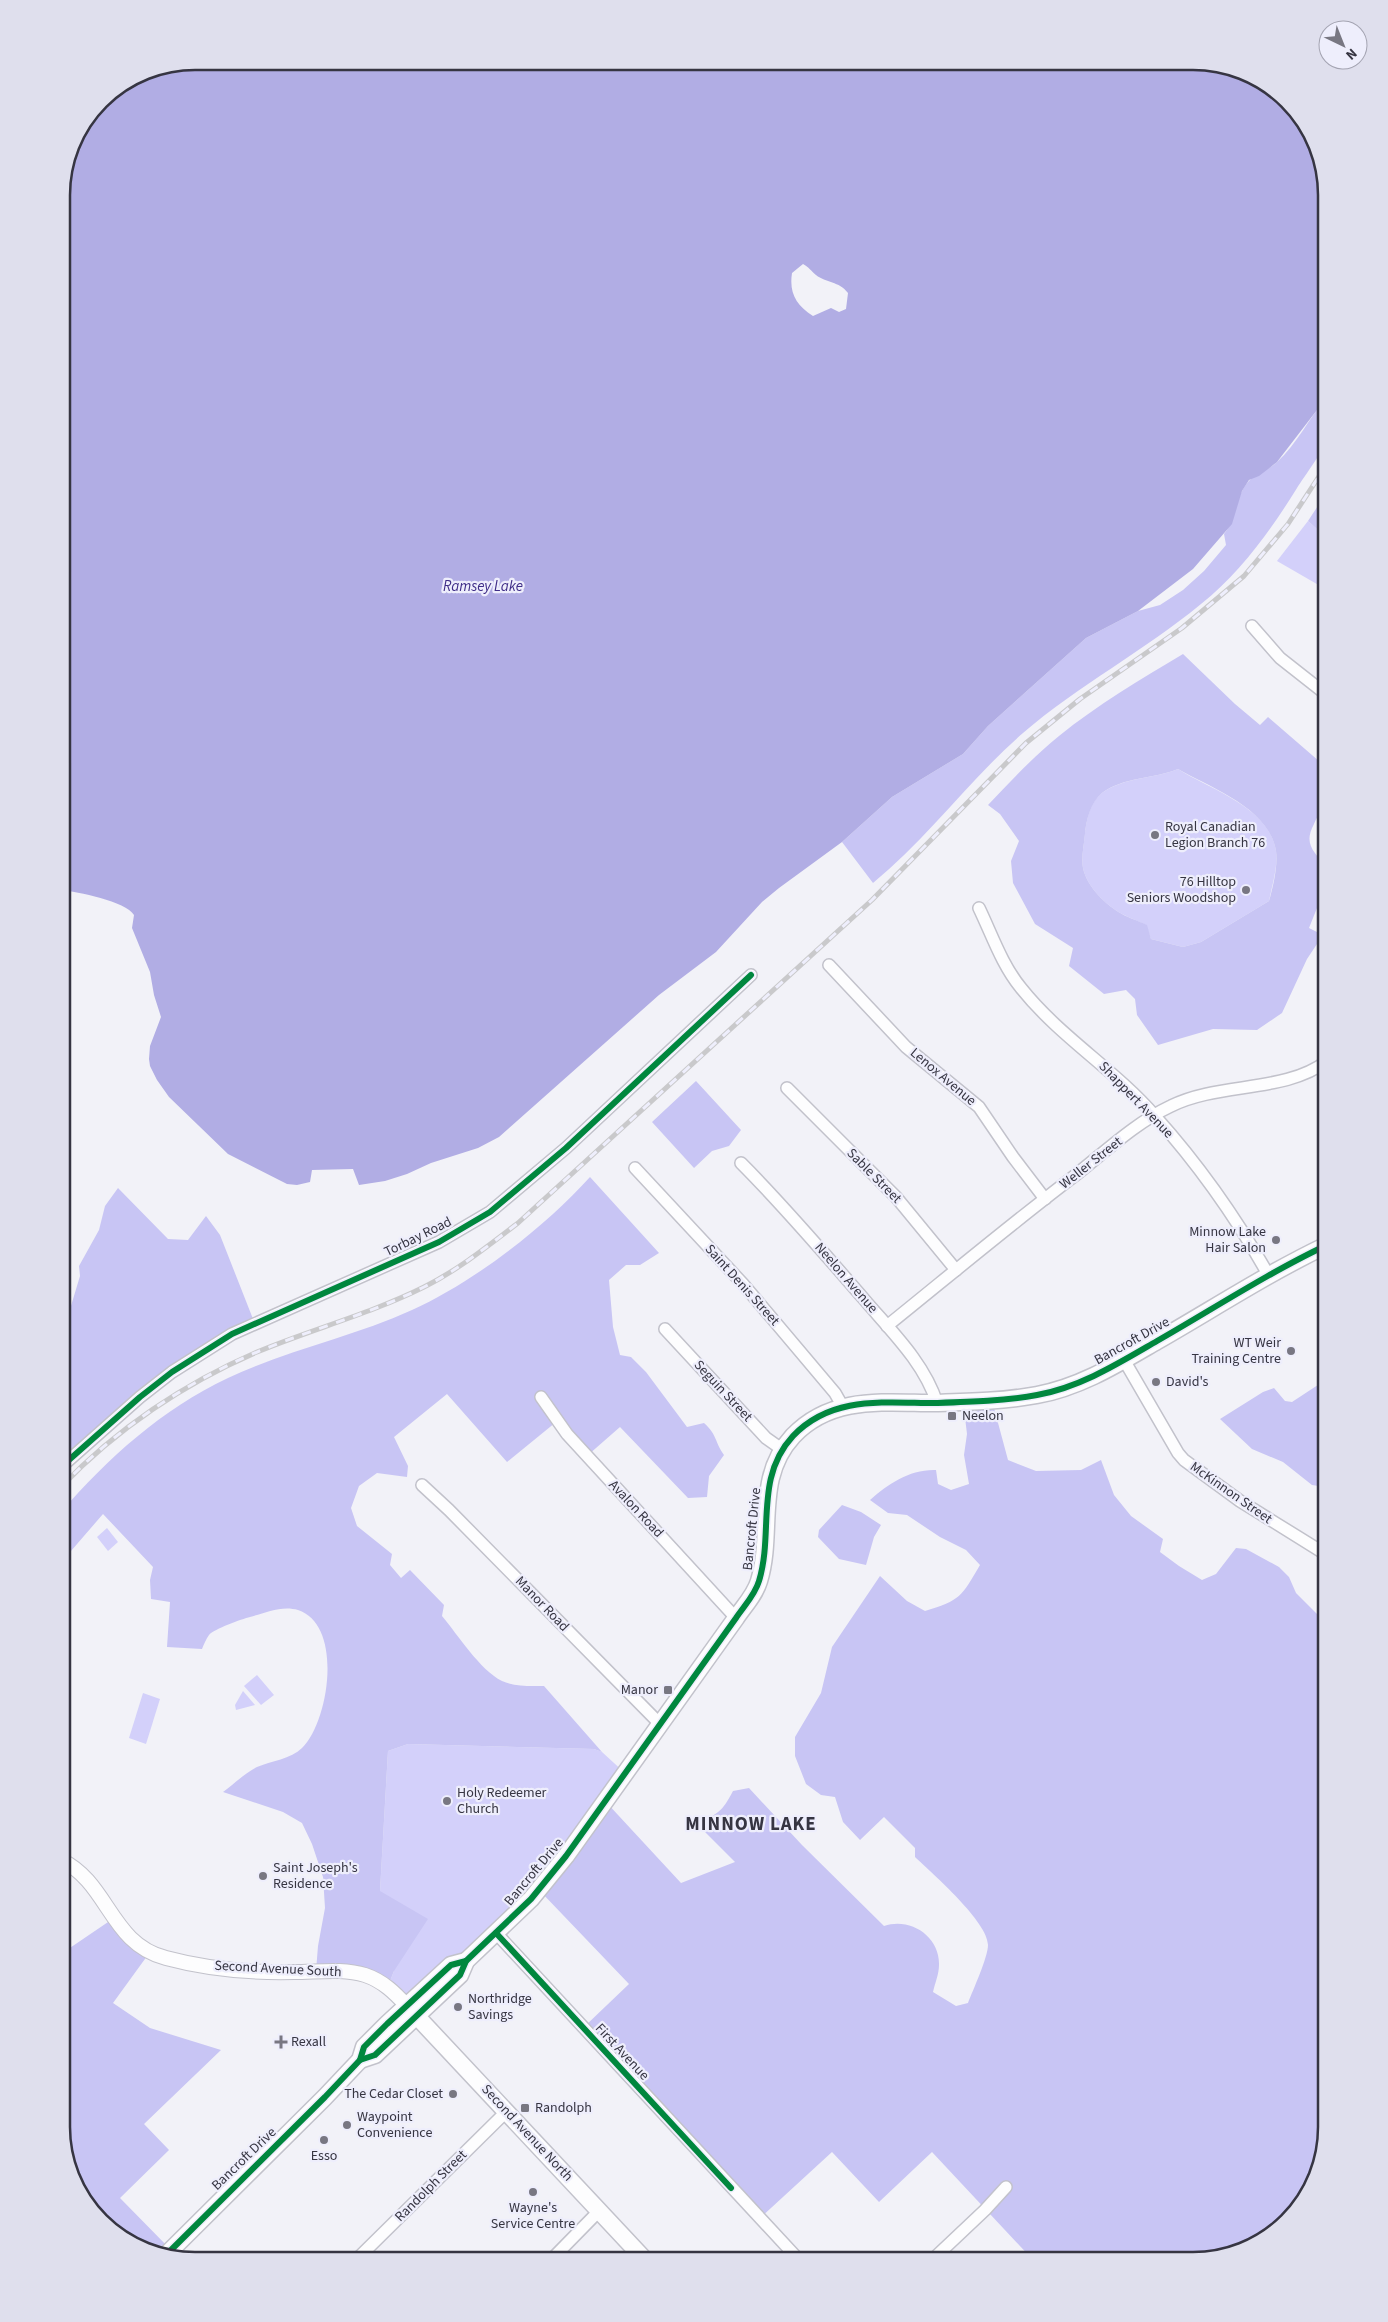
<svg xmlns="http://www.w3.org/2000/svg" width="1388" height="2322" viewBox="0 0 1388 2322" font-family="'Source Sans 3',sans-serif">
<rect width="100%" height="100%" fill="#f2f2f8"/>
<g fill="#d3d0fa">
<polygon points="1308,521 1327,538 1327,580 1322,587 1277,561"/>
<path d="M1178 769C1211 790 1269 807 1276 851 1278 867 1272 886 1269 901L1201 942 1183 947 1151 939 1146 925C1139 921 1129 918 1122 914 1106 905 1087 887 1083 868 1081 858 1084 844 1085 834 1086 820 1091 801 1102 793 1124 777 1154 779 1178 769Z"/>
<polygon points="107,1528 118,1542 108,1551 97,1537"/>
<polygon points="257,1675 274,1695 261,1705 244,1686"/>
<polygon points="243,1691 255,1705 236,1710 235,1705"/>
<polygon points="143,1693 160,1699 146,1744 129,1738"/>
<polygon points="408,1744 594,1749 602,1752 626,1774 567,1857 408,2005 388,1986 394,1971 380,1891 388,1751"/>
</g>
<g fill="#c8c5f4" fill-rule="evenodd">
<path d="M1327 397C1327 410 1330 427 1327 439 1324 450 1304 477 1297 488 1271 530 1240 573 1201 604 1144 651 1079 685 1023 733 970 779 928 838 873 883L842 842 892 797 963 754 988 726 1086 638 1138 611 1160 605 1183 590 1204 571 1226 545 1224 534C1238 517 1235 497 1248 482 1252 476 1270 469 1277 462 1297 444 1309 418 1327 397Z"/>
<polygon points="1327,492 1327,538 1308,521"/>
<path d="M1183 654 1235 704 1260 725 1268 717 1327 768V809C1319 813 1317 817 1314 824 1303 844 1314 852 1327 867V883L1309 928 1323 935 1307 959 1282 1013 1257 1030 1213 1029 1158 1045 1137 1015 1135 999 1126 990 1104 994 1069 966 1073 948 1035 924 1013 883 1011 861 1019 841 1000 814 988 805C1011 781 1033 757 1059 736 1097 705 1141 679 1183 654ZM1178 769C1211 788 1269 808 1276 851 1278 866 1273 887 1269 901L1201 942 1183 947 1151 939 1147 925C1139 921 1129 918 1122 914 1106 905 1087 887 1083 868 1081 858 1084 845 1085 834 1086 820 1091 802 1102 793 1123 777 1154 779 1178 769Z"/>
<polygon points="696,1081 741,1130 729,1146 712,1151 694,1168 652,1122"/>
<path d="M590 1177 659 1253 640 1265H626L609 1280 613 1327 620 1355 631 1357 646 1372 687 1427 704 1423C718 1436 714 1441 724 1455L709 1476 707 1497 688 1498 620 1427 588 1455 561 1418 507 1462 447 1394 394 1437 408 1466 407 1477 377 1473 359 1486 351 1508 357 1526 392 1554 390 1565 401 1578 410 1570 444 1605 442 1616C458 1635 480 1670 502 1681 515 1687 530 1686 544 1686L602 1752 594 1749 408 1744 388 1751 380 1891 428 1919 394 1971 388 1986 316 1971 318 1946 325 1908 323 1877 312 1844 302 1823 283 1812 223 1792C234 1784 245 1773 257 1767 271 1761 291 1759 302 1748 329 1722 344 1625 298 1610 282 1605 265 1613 250 1617 242 1619 214 1629 209 1635 206 1639 204 1644 202 1649L167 1647 170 1602 151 1599 150 1580 153 1567 103 1514 71 1551 61 1566V1512C108 1458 162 1409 228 1378 287 1350 353 1337 412 1310 474 1282 545 1227 590 1177Z"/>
<polygon points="118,1188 168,1239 188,1240 206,1216 220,1235 255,1324 173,1373 61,1469 61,1339 80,1276 79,1266 99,1230 105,1206"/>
<polygon points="1327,1379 1327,1493 1325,1487 1312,1485 1283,1462 1252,1449 1220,1419 1263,1392 1274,1388 1285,1401 1292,1402"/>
<path d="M994 1408 1008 1460 1036 1471 1081 1470 1101 1460 1114 1495 1131 1516 1163 1539 1160 1552 1179 1566 1202 1580 1216 1574 1236 1548 1246 1549 1279 1567 1289 1577 1296 1593 1327 1624V2127L1304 2201 1252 2247 1193 2261H1034L932 2152 879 2202 832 2152 760 2218 584 2027 629 1984 540 1891 606 1802 681 1883 735 1862 695 1822C718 1815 722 1812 733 1791L749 1788 802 1845 884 1926C911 1917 940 1937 939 1965 939 1974 935 1983 933 1992L956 2006 968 2003C973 1990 988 1957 988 1945 988 1922 933 1874 915 1857V1848L884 1817 860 1840 843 1822 835 1797 821 1795 806 1784 795 1756V1737L821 1693 832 1647 880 1576 907 1601 925 1611C961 1600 961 1597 980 1565L966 1550 940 1537 907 1515 888 1513 870 1500C888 1484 910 1469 936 1470L938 1484 951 1490 969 1484 964 1455 967 1434 964 1409Z"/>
<polygon points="842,1505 861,1512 881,1525 874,1537 866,1565 839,1559 818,1537 819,1530"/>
<polygon points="114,1918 150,1952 113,2003 150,2028 221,2050 144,2124 169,2150 120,2198 171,2250 168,2254 120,2238 75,2186 61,2127 61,1954"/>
</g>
<path fill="#b1ade4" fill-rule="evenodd" d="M195 61 1202 62 1268 84 1313 136 1327 195V397L1277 462 1259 476 1249 480 1242 491 1232 524 1193 569 1138 611 1086 638 988 726 963 754 892 797 842 842 779 888 762 902 716 952 659 995 499 1137 478 1148 431 1163 407 1174 385 1181 359 1185 353 1169 312 1170 310 1182 297 1185 287 1184 228 1154 169 1097 157 1080 150 1066 149 1059 150 1046 161 1017 154 995 150 972 132 928 134 915C126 901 77 892 61 890L62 186 72 143 101 100 144 71ZM803 264C809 267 811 271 816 275 826 283 839 281 848 293L846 309 839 312 831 308 813 316C796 305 789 293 792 273Z"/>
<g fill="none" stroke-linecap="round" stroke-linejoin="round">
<defs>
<g id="minor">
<polyline points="1252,626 1280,658 1327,695"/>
<path d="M979 908C992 935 1002 965 1021 988 1060 1037 1114 1069 1155 1116 1198 1164 1237 1219 1269 1276"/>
<polyline points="829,965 906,1047 979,1107 1013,1157 1045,1199"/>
<polyline points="787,1088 896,1197 956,1270"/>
<path d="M741 1163C784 1206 823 1252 863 1298 890 1330 924 1362 937 1403"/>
<polyline points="635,1168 743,1284 835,1393 843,1407"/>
<path d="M887 1326C949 1276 1010 1225 1073 1177 1105 1152 1135 1123 1171 1106 1219 1082 1285 1093 1327 1061"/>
<polyline points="665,1329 766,1438 783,1450"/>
<polyline points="1124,1360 1178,1453 1184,1460 1240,1501 1327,1555"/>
<polyline points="541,1397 567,1434 736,1618"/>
<polyline points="61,1467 140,1397 172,1372 232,1334 439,1242 490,1212 566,1148 751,975"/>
<polyline points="422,1485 449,1510 660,1724"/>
<polyline points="496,1933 800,2261"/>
<polyline points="355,2261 507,2111"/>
<polyline points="550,2261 599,2211"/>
<polyline points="931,2261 985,2210 1006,2187"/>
</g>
<path id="tertiary" d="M61 1860C109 1883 110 1944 166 1958 207 1969 252 1973 294 1972 317 1972 343 1968 365 1975 383 1981 395 1993 407 2006"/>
<g id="secondary">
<polyline points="409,2008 646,2261"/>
<path d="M360 2060 375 2055 460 1975 466 1961 531 1899 566 1856 736 1618C744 1606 755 1595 759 1581 774 1532 754 1478 793 1436 832 1395 885 1403 936 1403 969 1402 1005 1401 1037 1395 1081 1387 1119 1363 1157 1341 1213 1309 1268 1273 1327 1245"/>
<polyline points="167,2254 325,2097 360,2060 364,2047 387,2024 451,1965 466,1961"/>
</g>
</defs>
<use href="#minor" stroke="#c2c2cb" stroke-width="14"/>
<use href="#tertiary" stroke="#c2c2cb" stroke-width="16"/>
<use href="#secondary" stroke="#c2c2cb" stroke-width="19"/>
<use href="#minor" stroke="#fdfdfe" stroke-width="11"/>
<use href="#tertiary" stroke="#fdfdfe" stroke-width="14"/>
<use href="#secondary" stroke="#fdfdfe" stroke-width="16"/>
<defs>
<path id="rail" d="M61 1487C116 1429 185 1383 257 1352 312 1329 370 1314 424 1287 458 1270 488 1246 518 1223L872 900 1026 743 1080 699 1182 628 1244 576 1288 524 1327 464"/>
</defs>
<use href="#rail" stroke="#c9c9cb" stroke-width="5"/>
<use href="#rail" stroke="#eeeefc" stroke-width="3" stroke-dasharray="9" stroke-linecap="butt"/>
<defs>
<g id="cycleway">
<polyline points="61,1467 140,1397 172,1372 232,1334 439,1242 490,1212 566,1148 751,975"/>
<polyline points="496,1933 731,2188"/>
<path d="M360 2060 375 2055 460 1975 466 1961 531 1899 566 1856 736 1618C744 1606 755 1595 759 1581 774 1532 754 1478 793 1436 832 1395 885 1403 936 1403 969 1402 1005 1401 1037 1395 1081 1387 1119 1363 1157 1341 1213 1309 1268 1273 1327 1245"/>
<polyline points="167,2254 325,2097 360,2060 364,2047 387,2024 451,1965 466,1961"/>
</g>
</defs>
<use href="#cycleway" stroke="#eeeefc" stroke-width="9"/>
<use href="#cycleway" stroke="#00873e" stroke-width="6"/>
</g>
<g fill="#787782" stroke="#eeeefc" stroke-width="2">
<circle cx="1155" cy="835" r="5"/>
<circle cx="1246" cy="890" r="5"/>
<circle cx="1276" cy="1240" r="5"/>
<circle cx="1291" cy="1351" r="5"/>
<circle cx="1156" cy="1382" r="5"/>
<rect x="947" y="1411" width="10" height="10" rx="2.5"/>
<rect x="663" y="1685" width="10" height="10" rx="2.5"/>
<circle cx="447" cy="1801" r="5"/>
<circle cx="263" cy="1876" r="5"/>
<circle cx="458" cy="2007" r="5"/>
<path d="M278.5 2034.5h5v5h5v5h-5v5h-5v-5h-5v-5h5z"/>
<circle cx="453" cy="2094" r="5"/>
<rect x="520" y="2103" width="10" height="10" rx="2.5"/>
<circle cx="347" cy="2125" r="5"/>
<circle cx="324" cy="2140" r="5"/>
<circle cx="533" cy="2192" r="5"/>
</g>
<g text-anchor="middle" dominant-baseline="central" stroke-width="4.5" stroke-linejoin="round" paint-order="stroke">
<g font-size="14" fill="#363542" stroke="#eeeefc" text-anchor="start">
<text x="1165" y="827">Royal Canadian<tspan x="1165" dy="16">Legion Branch 76</tspan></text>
<text x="1236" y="882" text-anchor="end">76 Hilltop<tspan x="1236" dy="16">Seniors Woodshop</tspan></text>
<text x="1266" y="1232" text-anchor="end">Minnow Lake<tspan x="1266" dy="16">Hair Salon</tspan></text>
<text x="1281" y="1343" text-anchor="end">WT Weir<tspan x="1281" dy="16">Training Centre</tspan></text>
<text x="1166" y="1382">David's</text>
<text x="962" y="1416">Neelon</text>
<text x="658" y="1690" text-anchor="end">Manor</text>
<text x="457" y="1793">Holy Redeemer<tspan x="457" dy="16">Church</tspan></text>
<text x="273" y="1868">Saint Joseph's<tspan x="273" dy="16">Residence</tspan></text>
<text x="468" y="1999">Northridge<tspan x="468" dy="16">Savings</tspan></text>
<text x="291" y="2042">Rexall</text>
<text x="443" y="2094" text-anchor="end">The Cedar Closet</text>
<text x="535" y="2108">Randolph</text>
<text x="357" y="2117">Waypoint<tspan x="357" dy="16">Convenience</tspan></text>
<text x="324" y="2156" text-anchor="middle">Esso</text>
<text x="533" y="2208" text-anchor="middle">Wayne's<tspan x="533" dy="16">Service Centre</tspan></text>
</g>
<g font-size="14" fill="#363542" stroke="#eeeefc">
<text transform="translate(943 1077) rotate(40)">Lenox Avenue</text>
<text transform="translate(1136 1100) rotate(46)">Shappert Avenue</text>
<text transform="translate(1091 1163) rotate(-38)">Weller Street</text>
<text transform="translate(874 1176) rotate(45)">Sable Street</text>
<text transform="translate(418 1237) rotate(-26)">Torbay Road</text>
<text transform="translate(846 1278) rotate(49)">Neelon Avenue</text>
<text transform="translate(742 1285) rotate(48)">Saint Denis Street</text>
<text transform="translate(1132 1341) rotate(-29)">Bancroft Drive</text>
<text transform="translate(723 1391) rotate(47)">Seguin Street</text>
<text transform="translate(1231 1493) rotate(35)">McKinnon Street</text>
<text transform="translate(636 1509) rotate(47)">Avalon Road</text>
<text transform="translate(752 1529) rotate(-84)">Bancroft Drive</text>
<text transform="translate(542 1604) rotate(46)">Manor Road</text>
<text transform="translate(534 1872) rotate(-50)">Bancroft Drive</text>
<text transform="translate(278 1969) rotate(3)">Second Avenue South</text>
<text transform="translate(622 2052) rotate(47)">First Avenue</text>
<text transform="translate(527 2133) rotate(47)">Second Avenue North</text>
<text transform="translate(244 2159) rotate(-44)">Bancroft Drive</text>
<text transform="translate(431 2186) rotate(-45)">Randolph Street</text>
</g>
<g font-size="15" font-style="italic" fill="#3f2d87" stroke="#eeeefc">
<text x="483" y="586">Ramsey Lake</text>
</g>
<g font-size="19" font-weight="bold" letter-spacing="1" fill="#363542" stroke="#eeeefc">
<text x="751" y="1824">MINNOW LAKE</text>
</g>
</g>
<path d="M0 0H1388V2322H0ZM195 70H1193A125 125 0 0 1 1318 195V2127A125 125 0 0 1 1193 2252H195A125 125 0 0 1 70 2127V195A125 125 0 0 1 195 70Z" fill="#dfdfed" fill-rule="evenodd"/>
<path fill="none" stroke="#363542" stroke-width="2.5" d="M195 70H1193A125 125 0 0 1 1318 195V2127A125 125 0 0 1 1193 2252H195A125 125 0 0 1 70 2127V195A125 125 0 0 1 195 70Z"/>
<g transform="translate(1343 45) rotate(137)"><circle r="24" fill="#eeeefc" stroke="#a4a4b2"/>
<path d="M0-4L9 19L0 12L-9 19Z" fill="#787782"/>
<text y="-8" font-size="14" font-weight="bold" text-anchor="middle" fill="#363542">N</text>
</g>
</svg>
